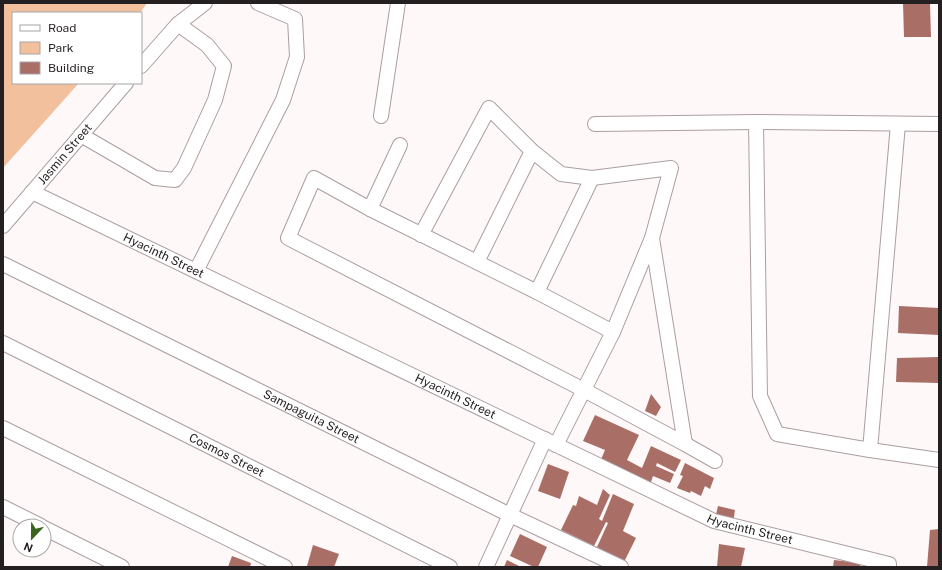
<svg xmlns="http://www.w3.org/2000/svg" width="942" height="570" viewBox="0 0 942 570" font-family="'Public Sans',sans-serif">
<rect width="100%" height="100%" fill="#fef8f9"/>
<polygon fill="#f3c09e" points="3,3 147,3 140,13 13,13 13,83 79,83 3,168"/>
<g fill="#a96f67">
<polygon points="903,3 930,3 931,37 904,37"/>
<polygon points="899,306 939,308 939,335 898,333"/>
<polygon points="939,357 939,383 896,382 897,358"/>
<polygon points="651,394 661,407 656,416 645,411"/>
<polygon points="595,415 639,435 627,460 642,468 651,446 681,460 675,472 657,463 656,466 674,474 670,483 653,476 649,488 599,464 605,450 583,441"/>
<polygon points="685,463 714,478 710,489 705,486 701,496 691,491 690,493 677,488 683,476 680,475"/>
<polygon points="548,464 569,472 560,499 538,491"/>
<polygon points="603,489 610,495 599,519 602,521 613,494 634,504 623,531 636,538 624,562 597,547 608,523 606,522 594,546 561,530 573,505 576,506 579,496 597,505"/>
<polygon points="718,506 735,510 733,524 715,519"/>
<polygon points="939,529 939,567 927,567 930,530"/>
<polygon points="520,534 547,547 538,567 534,567 510,556"/>
<polygon points="719,544 745,548 741,567 717,567"/>
<polygon points="313,545 339,554 334,567 308,567 307,566"/>
<polygon points="232,556 251,563 250,567 228,567"/>
<polygon points="507,560 521,567 504,567"/>
<polygon points="834,560 861,563 860,567 833,567"/>
</g>
<g fill="none" stroke-linecap="round" stroke-linejoin="round">
<defs>
<g id="minor">
<polyline points="141,66 178,24 205,3"/>
<polyline points="381,116 398,3"/>
<polyline points="756,122 760,396 777,434 870,450 939,460"/>
<polyline points="595,124 756,122 939,124"/>
<polyline points="81,135 155,178 175,180 184,168 215,100 224,66 207,45 178,24"/>
<path id="s1" d="M32 192 714 521 889 564V567"/>
<polyline points="370,209 400,145"/>
<path id="s2" d="M3 226 126 83"/>
<polyline points="421,235 489,108 532,151 561,174 592,178 671,168 652,238 613,332 556,445"/>
<polyline points="477,262 532,151"/>
<path id="s3" d="M3 264 510 515 621 567"/>
<polyline points="196,271 283,100 297,57 295,19 258,3"/>
<polyline points="537,292 592,178"/>
<polyline points="613,332 537,292 370,209 314,178 288,238 584,390 685,444 652,238"/>
<path id="s4" d="M3 343 450 567"/>
<polyline points="3,428 285,567"/>
<polyline points="685,444 715,461"/>
<polyline points="870,450 898,124"/>
<polyline points="3,507 41,526"/>
<polyline points="44,528 122,567"/>
<polyline points="486,567 545,439"/>
</g>
</defs>
<use href="#minor" stroke="#ac9da1" stroke-width="16"/>
<use href="#minor" stroke="#fff" stroke-width="14"/>
</g>
<g text-anchor="middle" dominant-baseline="central" stroke-width="4" stroke-linejoin="round" paint-order="stroke">
<g font-size="12" fill="#241f20" stroke="#fff">
<text stroke="none"><textPath href="#s2" startOffset="95">Jasmin Street</textPath></text>
<text stroke="none"><textPath href="#s1" startOffset="146">Hyacinth Street</textPath></text>
<text stroke="none"><textPath href="#s1" startOffset="470">Hyacinth Street</textPath></text>
<text stroke="none"><textPath href="#s3" startOffset="344">Sampaguita Street</textPath></text>
<text stroke="none"><textPath href="#s4" startOffset="250">Cosmos Street</textPath></text>
<text stroke="none"><textPath href="#s1" startOffset="794">Hyacinth Street</textPath></text>
</g>
</g>
<rect width="942" height="570" fill="none" stroke="#241f20" stroke-width="8"/>
<rect x="12" y="12" width="130" height="72" fill="#ffffff" stroke="#a7a5a6"/>
<rect x="20" y="25" width="20" height="6" fill="#ffffff" stroke="#a7a5a6"/>
<text x="48" y="32" font-size="12" fill="#241f20">Road</text>
<rect x="20" y="42" width="20" height="12" fill="#f3c09e" stroke="#a7a5a6"/>
<text x="48" y="52" font-size="12" fill="#241f20">Park</text>
<rect x="20" y="62" width="20" height="12" fill="#a96f67" stroke="#a7a5a6"/>
<text x="48" y="72" font-size="12" fill="#241f20">Building</text>
<g transform="translate(32 538) rotate(202)"><circle r="19" fill="#ffffff" stroke="#a7a5a6"/>
<path d="M0-3L7 15L0 10L-7 15Z" fill="#3a631f"/>
<text y="-6" font-size="11" font-weight="bold" text-anchor="middle" fill="#241f20">N</text>
</g>
</svg>
